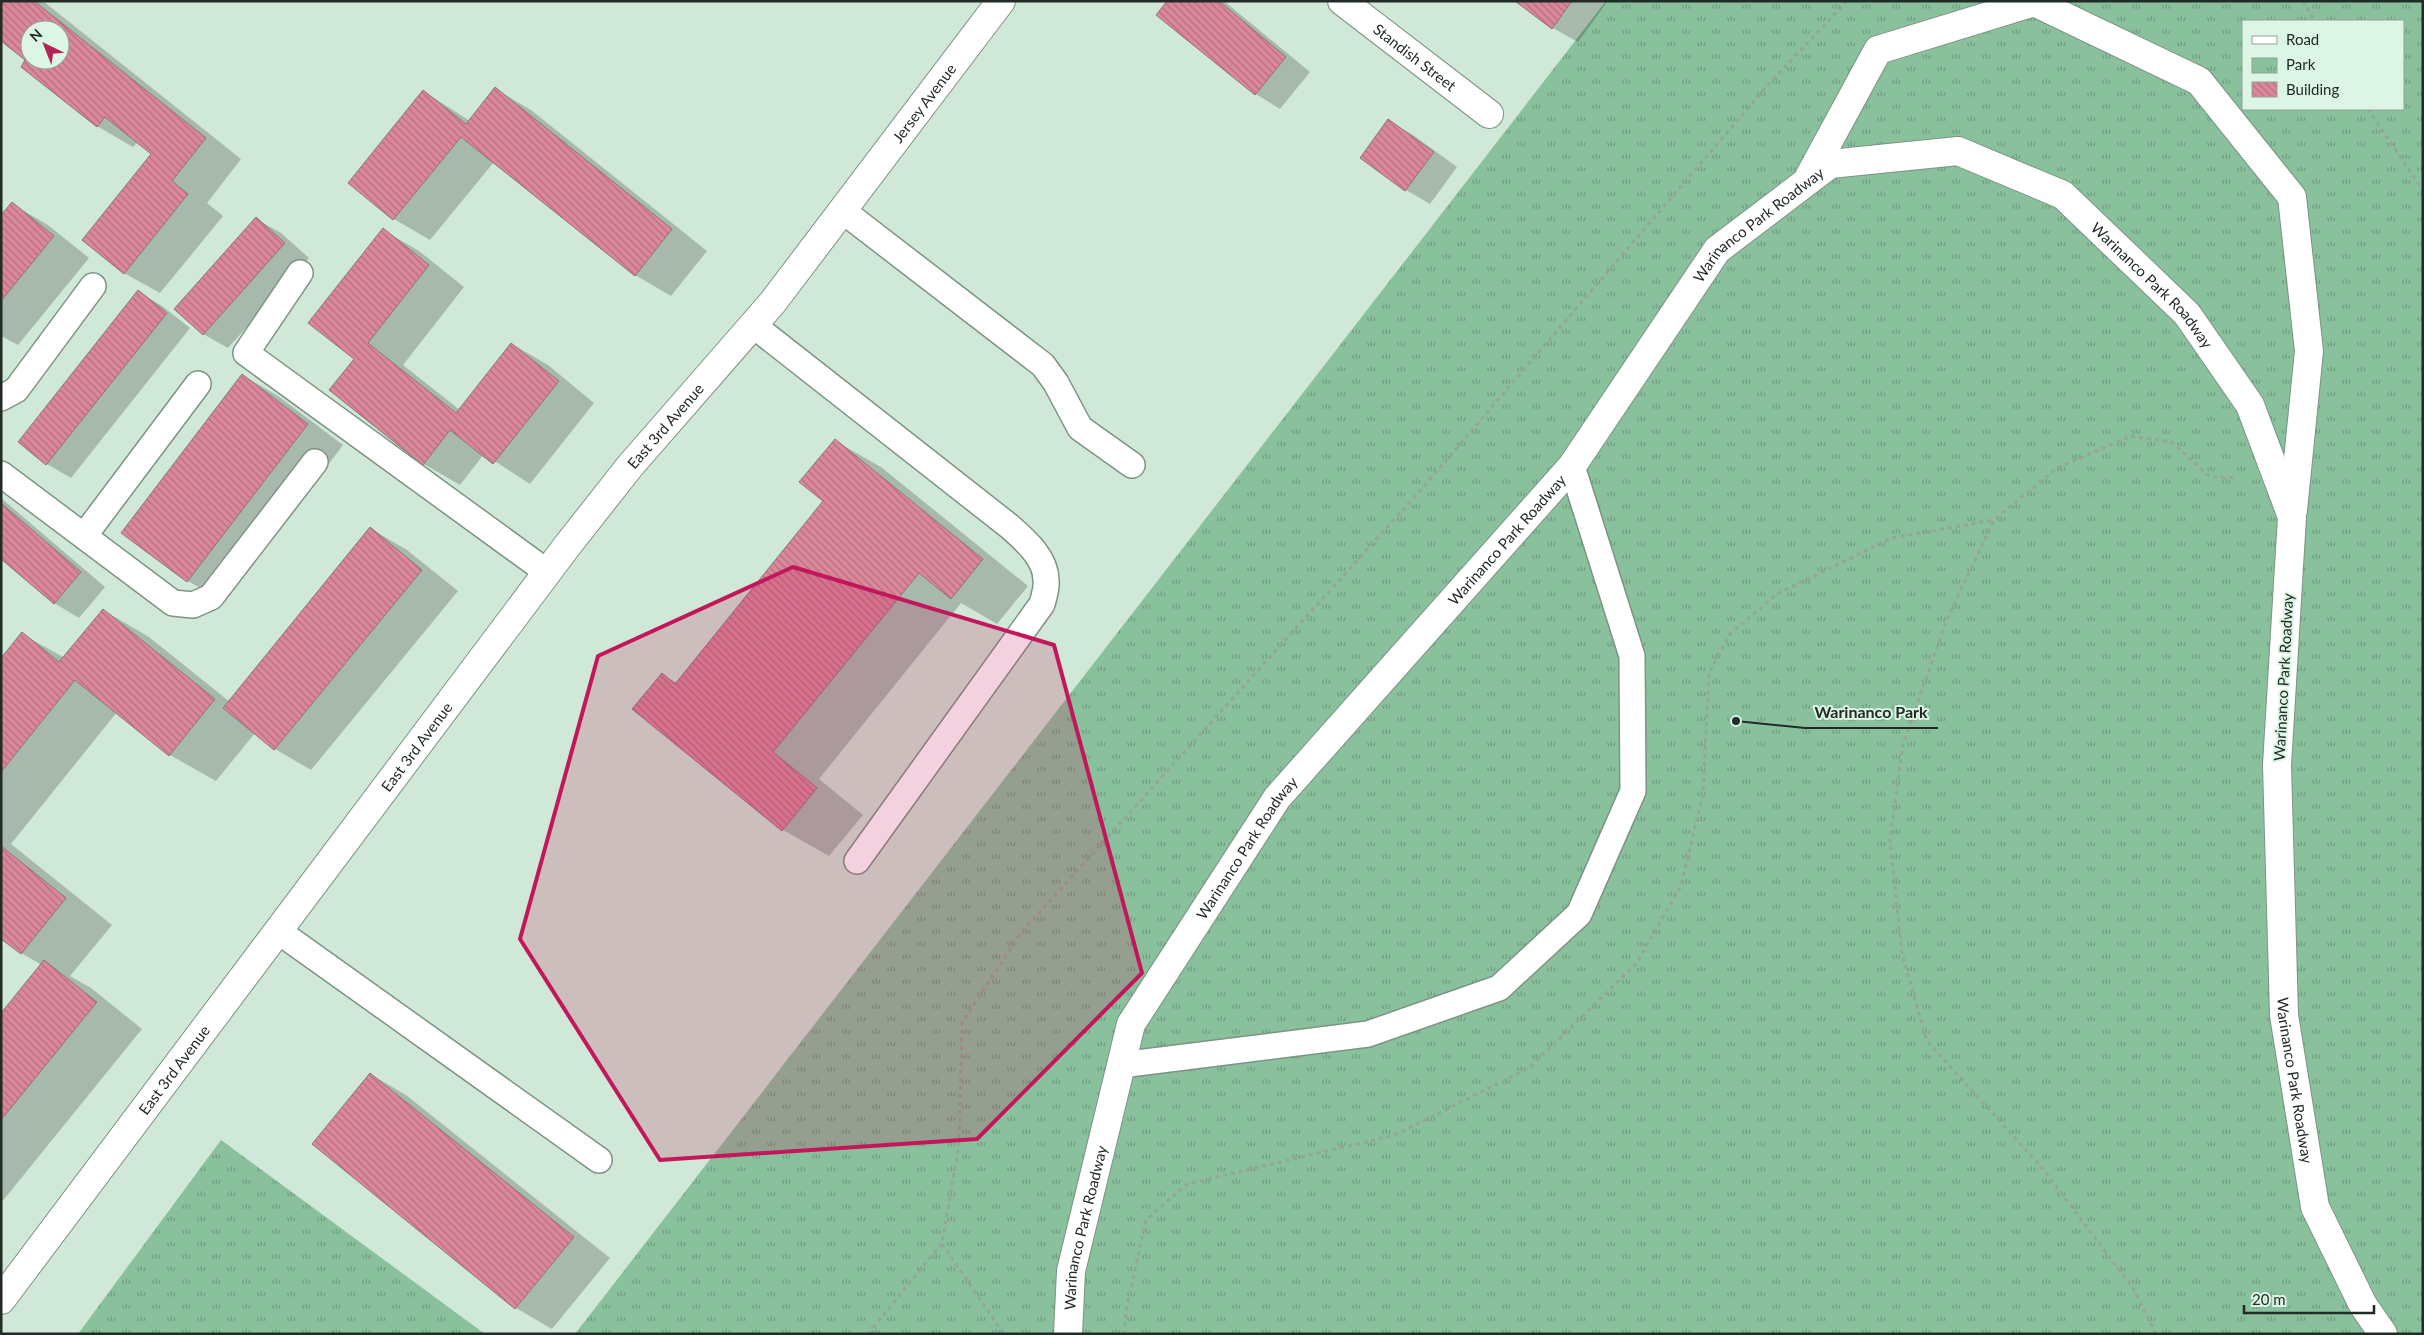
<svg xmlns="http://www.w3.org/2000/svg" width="2424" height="1335" viewBox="0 0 2424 1335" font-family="Lato,sans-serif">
<defs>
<pattern id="park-tufts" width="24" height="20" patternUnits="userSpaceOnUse" patternTransform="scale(1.25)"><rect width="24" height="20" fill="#89c19d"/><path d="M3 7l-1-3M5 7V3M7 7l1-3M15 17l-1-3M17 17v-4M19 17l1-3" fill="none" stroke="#709d80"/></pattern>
<pattern id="building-back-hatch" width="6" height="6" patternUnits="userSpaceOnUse" patternTransform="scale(1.25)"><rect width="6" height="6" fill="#dc879a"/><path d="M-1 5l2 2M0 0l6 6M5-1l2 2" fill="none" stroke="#b26f7d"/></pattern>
</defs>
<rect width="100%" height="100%" fill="#d0e8d8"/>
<g fill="url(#park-tufts)" fill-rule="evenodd">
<path d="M1606 1H2423V1334H575ZM2243 21H2403V109H2243Z"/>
<polygon points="221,1140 485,1334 78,1334"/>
</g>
<g fill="#0003" fill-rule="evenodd">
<path d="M1 1H43L241 159 207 203 223 216 160 293 124 273 152 153 138 142 133 147 97 126 27 60ZM30 30H60V60H30Z"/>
<polygon points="1169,1 1224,1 1310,72 1280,109 1256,94 1158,14"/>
<polygon points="1517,1 1605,1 1607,2 1578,42 1553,28"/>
<polygon points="495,89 531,110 707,251 671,296 635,275 494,162 430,240 394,219 349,183 423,91 470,121"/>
<polygon points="1389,121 1413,135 1457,167 1430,204 1406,190"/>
<polygon points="12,204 48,225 89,258 18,345 1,336 1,217"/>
<polygon points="256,219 281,233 309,258 228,348 203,334"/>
<polygon points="383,230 419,251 464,287 403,365 460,410 512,344 548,365 594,403 530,484 484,454 460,485 424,464 331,390 356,359"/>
<polygon points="138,292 162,306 190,328 71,478 47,464"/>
<polygon points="242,375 278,396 343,445 224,602 188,581 123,532"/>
<polygon points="835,441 881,467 1028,586 997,624 961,603 819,779 863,815 829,856 783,830 662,674 677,683 825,501"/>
<polygon points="1,498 105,587 79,618 54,603 1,557"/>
<polygon points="371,529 407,550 458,591 311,770 275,749 255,733 216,781 170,755 117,712 11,844 112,925 70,976 91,988 142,1029 1,1203 1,1015 42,965 21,953 1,937 1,660 22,634 65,658 103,610 149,637 230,702"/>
<polygon points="370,1074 406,1095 610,1258 552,1329 516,1308"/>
</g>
<g fill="url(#building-back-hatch)" stroke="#8e757a" fill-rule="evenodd">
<path d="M1 1H34L206 138 172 181 188 194 124 274 82 240 151 154 105 117 97 127 21 67 25 60 1 41ZM30 30H60V60H30Z"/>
<polygon points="1167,1 1219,1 1286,57 1255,95 1156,15"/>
<polygon points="1515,1 1572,1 1552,29"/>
<polygon points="495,87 672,229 635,276 461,137 393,220 348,183 423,90 466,124"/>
<polygon points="1388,119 1434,152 1405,191 1360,158"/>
<polygon points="12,202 54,236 1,301 1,215"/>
<polygon points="256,217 285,243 203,335 174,309"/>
<polygon points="383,228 429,265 368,343 456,413 511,343 559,381 493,464 450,430 423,465 329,390 354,359 308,323"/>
<polygon points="138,290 167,313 46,465 18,442"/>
<polygon points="242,374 308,424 187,582 121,533"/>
<polygon points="835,439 983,559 951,599 919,573 773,752 817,788 782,831 632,709 662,673 675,684 823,501 799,482"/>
<polygon points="1,503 81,572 54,604 1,559"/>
<polygon points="370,527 422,570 274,750 223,708"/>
<polygon points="103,609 215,699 169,756 75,680 1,772 1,658 22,632 59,662"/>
<polygon points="1,846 66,898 21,954 1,939"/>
<polygon points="44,960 97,1002 1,1120 1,1013"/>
<polygon points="370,1073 574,1237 515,1309 312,1144"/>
</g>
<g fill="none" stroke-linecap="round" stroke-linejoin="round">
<defs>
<g id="lane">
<polyline points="843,211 1043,365 1056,383 1080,428 1132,465"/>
<polyline points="300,273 246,353 547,572"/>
<path d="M753 325 1009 526C1025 540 1046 558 1046 580 1047 588 1044 597 1042 604L857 861"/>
<polyline points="1,398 16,390 93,286"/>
<polyline points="1,474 173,603 193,605 211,597 315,462"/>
<polyline points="84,536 198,384"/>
<polyline points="278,931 599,1160"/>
<polyline points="1121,1065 1368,1034 1499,988 1579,914 1633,791 1632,656 1572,466"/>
</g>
<g id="street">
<path id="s1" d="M1342 1 1489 114"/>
<polyline points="1809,177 1878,50 2034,2 2199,81 2292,197 2309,351 2293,510"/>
<path id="s2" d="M1068 1334 1071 1271 1131 1024 1277 798 1572 466 1717 250 1830 164 1958 151 2063 195 2187 314 2250 405 2292 517 2277 765 2284 1015 2315 1207 2363 1305 2383 1334"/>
</g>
<g id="secondary">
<path id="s3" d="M1 1300 567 546 630 466 773 302 1001 1"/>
</g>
</defs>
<use href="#lane" stroke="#7d9384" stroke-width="28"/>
<use href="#street" stroke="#7d9384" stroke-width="30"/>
<use href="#secondary" stroke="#7d9384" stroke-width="30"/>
<g stroke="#93a699" stroke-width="3" stroke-dasharray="4 4" stroke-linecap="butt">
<polyline points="2303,1 2315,21"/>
<polyline points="2368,109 2423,191"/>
<polyline points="942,1244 1004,1334"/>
<polyline points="868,1334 942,1243 959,1145 962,1023 1020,934 1418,493 1767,86 1847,1"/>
<polyline points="1124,1334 1126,1311 1146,1220 1187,1184 1395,1135 1529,1068 1636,964 1681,886 1703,794 1709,673 1730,634 1777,594 1892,538 1994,520"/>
<polyline points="2156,1334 2133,1288 2043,1169 1927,1041 1902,954 1890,840 1903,744 1947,619 1994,520 2057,468 2131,436 2172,442 2210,477 2237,478"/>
</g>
<use href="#lane" stroke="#fff" stroke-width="25"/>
<use href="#street" stroke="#fff" stroke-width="28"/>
<use href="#secondary" stroke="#fff" stroke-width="28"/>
</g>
<path fill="#c2185b" fill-opacity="0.2" stroke="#c2185b" stroke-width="4" stroke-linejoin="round" d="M793 567 1054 645 1142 973 977 1139 660 1160 520 939 598 656Z"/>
<g text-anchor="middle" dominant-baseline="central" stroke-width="4" stroke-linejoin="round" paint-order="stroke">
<g font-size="15" fill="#222b25" stroke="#ddf5e5">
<text stroke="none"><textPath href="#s1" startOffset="92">Standish Street</textPath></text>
<text stroke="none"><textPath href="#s3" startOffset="1512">Jersey Avenue</textPath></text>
<text stroke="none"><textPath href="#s2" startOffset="1338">Warinanco Park Roadway</textPath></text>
<text stroke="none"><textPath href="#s2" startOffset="1802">Warinanco Park Roadway</textPath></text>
<text stroke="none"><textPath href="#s3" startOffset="1098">East 3rd Avenue</textPath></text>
<text stroke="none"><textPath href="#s2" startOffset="932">Warinanco Park Roadway</textPath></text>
<text transform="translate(2283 677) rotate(-87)">Warinanco Park Roadway</text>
<text stroke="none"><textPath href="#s3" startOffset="692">East 3rd Avenue</textPath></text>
<text stroke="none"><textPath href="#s2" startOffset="528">Warinanco Park Roadway</textPath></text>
<text stroke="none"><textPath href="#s3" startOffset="288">East 3rd Avenue</textPath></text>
<text stroke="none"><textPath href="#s2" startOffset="2642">Warinanco Park Roadway</textPath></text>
<text stroke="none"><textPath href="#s2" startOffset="108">Warinanco Park Roadway</textPath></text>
</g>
</g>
<path fill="none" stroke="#222b25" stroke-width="2" d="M1736 721L1805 728H1938"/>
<circle fill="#222b25" stroke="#ddf5e5" stroke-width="2" cx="1736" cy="721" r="5"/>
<g font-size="16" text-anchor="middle" font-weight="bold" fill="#222b25" stroke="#ddf5e5" stroke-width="4" stroke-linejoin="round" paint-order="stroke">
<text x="1871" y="718">Warinanco Park</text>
</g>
<rect width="2424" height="1335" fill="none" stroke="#222b25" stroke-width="5"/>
<rect x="2242" y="20" width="162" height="90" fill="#ddf5e5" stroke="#92a498"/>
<rect x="2252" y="36" width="25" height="8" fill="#ffffff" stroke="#92a498"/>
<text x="2286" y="45" font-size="15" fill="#222b25">Road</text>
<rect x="2252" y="58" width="25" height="15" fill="url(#park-tufts)" stroke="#92a498"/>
<text x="2286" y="70" font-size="15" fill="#222b25">Park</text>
<rect x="2252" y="82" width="25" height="15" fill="url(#building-back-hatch)" stroke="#92a498"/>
<text x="2286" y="95" font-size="15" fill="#222b25">Building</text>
<g transform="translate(45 45) rotate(317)"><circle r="24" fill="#ddf5e5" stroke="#92a498"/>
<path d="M0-4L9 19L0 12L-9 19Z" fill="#b32457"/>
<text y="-8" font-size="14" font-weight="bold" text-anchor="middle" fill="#222b25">N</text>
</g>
<path d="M2244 1305v8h130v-8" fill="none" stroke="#222b25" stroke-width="2.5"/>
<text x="2252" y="1305" font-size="15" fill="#222b25" stroke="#ddf5e5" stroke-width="4" paint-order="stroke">20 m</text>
</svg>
